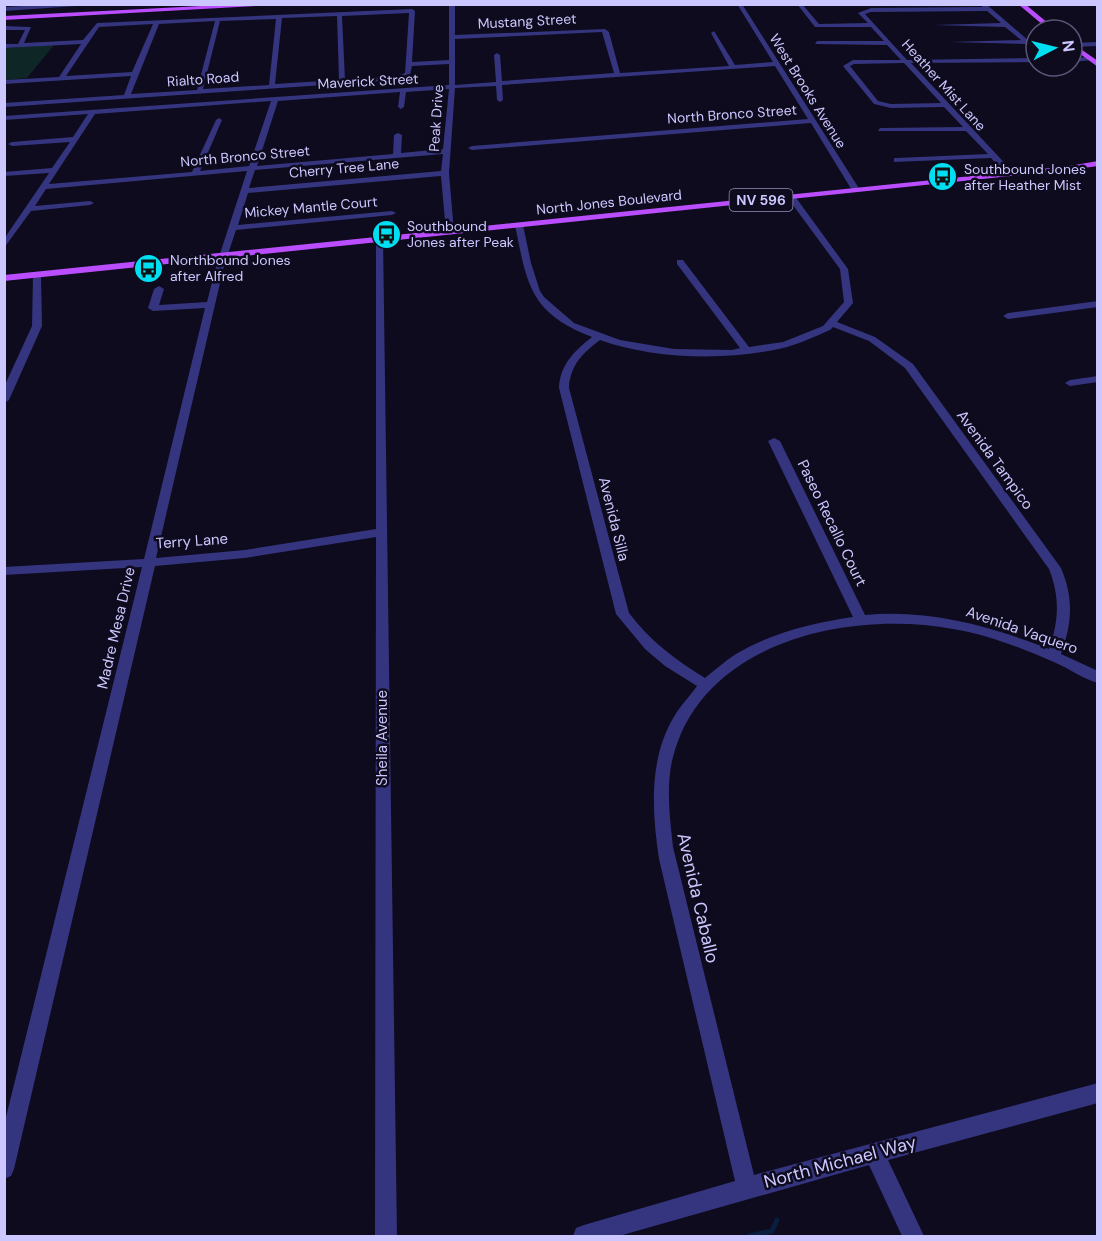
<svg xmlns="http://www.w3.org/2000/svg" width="1102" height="1241" viewBox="0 0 1102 1241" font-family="'DM Sans',sans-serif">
<rect width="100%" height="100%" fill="#0d0b1d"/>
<polygon fill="#0e2726" points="54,45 27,78 5,80 5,48"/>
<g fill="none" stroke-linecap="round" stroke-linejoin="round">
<polyline stroke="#091d3e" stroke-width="5" points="749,1236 772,1231 777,1220"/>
<g fill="#35347e" fill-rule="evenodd">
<polygon points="61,4 105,4 4,11 4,7"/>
<path d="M449 4H455V35L605 29 609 32 620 73 729 66 711 33 714 31 735 65 773 62 737 4H742L860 190 853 192 811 123 472 150 468 148 472 146 808 119 775 66 502 85 503 100 500 102 497 100 496 86 455 88 449 173 454 232 450 235 446 232 441 176 248 193 238 225 392 211 396 213 392 215 236 230 224 266 156 558 245 550 376 529V239L383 237 397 1236H375L376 537 245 558 155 566 14 1169 11 1176 4 1179V1125L142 567 4 575V567L144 559 205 308 153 311 148 308 154 289 159 286 164 289 159 305 207 302 216 266 247 171 46 189 35 206 90 201 94 203 90 205 31 211 4 248V239L49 173 4 176V172L52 168 70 142 12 146 8 144 12 142 73 137 88 114 4 120V116L449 85V64L412 66 410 75 398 80 4 107V103L124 95 131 76 4 84V80L59 77 81 44 4 48V44H18L25 30H4V26L31 27 24 43 83 40 97 23 412 9 415 11 412 62 449 60ZM409 13 405 73 397 76 345 80 342 16ZM337 16 339 80 275 84 282 18ZM276 19 269 85 203 89 220 21ZM215 21 197 90 131 94 159 24ZM153 24 132 72 66 76 99 27ZM602 32 614 73 502 81 500 55 497 53 494 55 496 82 455 85V39ZM449 89 443 149 401 153 402 135 398 133 394 135 393 154 257 166 278 101 400 92 398 107 401 109 404 107 406 92ZM271 101 249 166 200 171 222 120 219 118 216 120 192 172 49 184 95 114ZM443 154 441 171 249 188 255 170Z"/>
<path d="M797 4H802L819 24 868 23 858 13 871 8 983 7 980 4H986L1036 47V52L1025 44 950 42 1021 40 1005 27 934 25 1001 23 987 11 871 12 865 14 907 60 1036 58V62L911 63 1013 172V176H1007L991 158 894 162V158H897L988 154 966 131H878L880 128 963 127 944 107 891 108 874 104 843 66 853 60H901L887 45 815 44 817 41H884L871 27H815ZM904 63 941 103 891 104 878 101 850 66 854 64Z"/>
<polygon points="1098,42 1098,46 1072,47 1072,43"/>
<polygon points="1090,57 1092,60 1072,62 1072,58"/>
<path d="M791 195H794L848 269 853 303 837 322 875 337 913 364 1061 568C1074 599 1072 623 1061 654L1098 671V683C1083 679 1070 669 1056 663 1024 649 989 635 953 629 849 610 700 641 672 761 666 789 670 819 673 847L754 1175 1098 1083V1103L888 1160 924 1236H902L869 1165 619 1236H573L576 1228 584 1225 735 1181 659 859C652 811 648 759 675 715 681 705 690 696 697 686L665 666 645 649 616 614 559 388C560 365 574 351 592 337 530 313 527 285 515 225L519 223 523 225 531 263 540 291 544 297 574 323 620 340 674 349 732 350 740 348 677 264V260H683L749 347 783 342 823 326 844 302 840 269 787 197ZM833 327 869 341 905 368 1049 569C1060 597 1059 621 1049 649 990 626 929 609 865 615L780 441 774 438 768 441 853 617C812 623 771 633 736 654 725 661 715 670 705 678 676 660 650 641 629 613L569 388C570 365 583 353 600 340 655 360 732 361 787 347 801 343 816 336 830 330Z"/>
<polygon points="37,272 41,275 42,326 9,400 4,403 4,387 32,326 33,275"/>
<polygon points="1098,301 1098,307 1008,319 1003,316 1008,313"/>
<polygon points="1098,376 1098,382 1070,386 1065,383 1070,380"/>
</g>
<g fill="#ba4eff" fill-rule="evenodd">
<polygon points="241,4 290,4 4,20 4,16"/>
<polygon points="1025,4 1055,29 1056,30 1049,30 1018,4"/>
<polygon points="1072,43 1098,61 1098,67 1072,48"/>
<polygon points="1098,161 1098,166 1069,170 4,281 4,275 1069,166"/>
</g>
</g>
<defs>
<symbol id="bus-disc" viewBox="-11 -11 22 22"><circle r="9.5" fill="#00def2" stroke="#0d0b1d"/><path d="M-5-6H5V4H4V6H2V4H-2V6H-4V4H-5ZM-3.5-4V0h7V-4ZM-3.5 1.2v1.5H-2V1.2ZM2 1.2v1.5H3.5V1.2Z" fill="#111"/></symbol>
</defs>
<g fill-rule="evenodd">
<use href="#bus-disc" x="926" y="160" width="33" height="33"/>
<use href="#bus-disc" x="370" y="218" width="33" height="33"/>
<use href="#bus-disc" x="132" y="252" width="33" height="33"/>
</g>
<g text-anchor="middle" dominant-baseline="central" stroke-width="5" stroke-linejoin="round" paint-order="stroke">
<g font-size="14" fill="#ccc7ff" stroke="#0d0b1d">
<text transform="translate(527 21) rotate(-3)">Mustang Street</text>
<text transform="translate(203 79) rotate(-4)">Rialto Road</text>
<text transform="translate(368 81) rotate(-3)">Maverick Street</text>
<text transform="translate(944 85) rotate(48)">Heather Mist Lane</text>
<text transform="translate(808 91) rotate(58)">West Brooks Avenue</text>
<text transform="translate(732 114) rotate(-4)">North Bronco Street</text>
<text transform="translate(436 118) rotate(-86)">Peak Drive</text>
<text transform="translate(245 156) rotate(-5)">North Bronco Street</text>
<text transform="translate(344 168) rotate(-5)">Cherry Tree Lane</text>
<text transform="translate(609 202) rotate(-6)">North Jones Boulevard</text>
<text transform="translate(311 207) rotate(-5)">Mickey Mantle Court</text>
</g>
<g font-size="14" fill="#ccc7ff" stroke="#0d0b1d" text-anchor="start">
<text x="964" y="169">Southbound Jones<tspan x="964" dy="16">after Heather Mist</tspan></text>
<text x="407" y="226">Southbound<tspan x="407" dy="16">Jones after Peak</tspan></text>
<text x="170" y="260">Northbound Jones<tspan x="170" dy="16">after Alfred</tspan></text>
</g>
<rect fill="#0d0b1d" stroke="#938fbb" stroke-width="1.5" x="729.5" y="189" width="63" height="22" rx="4.5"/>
<g font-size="14" font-weight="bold" fill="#ccc7ff">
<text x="761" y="200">NV 596</text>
</g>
<g font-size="15" fill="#ccc7ff" stroke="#0d0b1d">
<text transform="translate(995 460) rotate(54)">Avenida Tampico</text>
<text transform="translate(614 519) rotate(76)">Avenida Silla</text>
<text transform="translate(832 523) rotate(64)">Paseo Recallo Court</text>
<text transform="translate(192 541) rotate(-4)">Terry Lane</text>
<text transform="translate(116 628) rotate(-77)">Madre Mesa Drive</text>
<text transform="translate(1022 630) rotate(19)">Avenida Vaquero</text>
<text transform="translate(382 738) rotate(-90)">Sheila Avenue</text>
</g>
<g font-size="18" fill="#ccc7ff" stroke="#0d0b1d">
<text transform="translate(698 898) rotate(77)">Avenida Caballo</text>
<text transform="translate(840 1162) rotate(-15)">North Michael Way</text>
</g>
</g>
<rect width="1102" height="1241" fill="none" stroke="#ccc7ff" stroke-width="12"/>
<g transform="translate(1054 48) rotate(83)"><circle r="28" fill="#0d0b1d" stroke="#595677" stroke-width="1.5"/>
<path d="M0-4.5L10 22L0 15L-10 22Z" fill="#00def2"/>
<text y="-9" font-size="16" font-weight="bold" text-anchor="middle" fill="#ccc7ff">N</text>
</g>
</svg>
